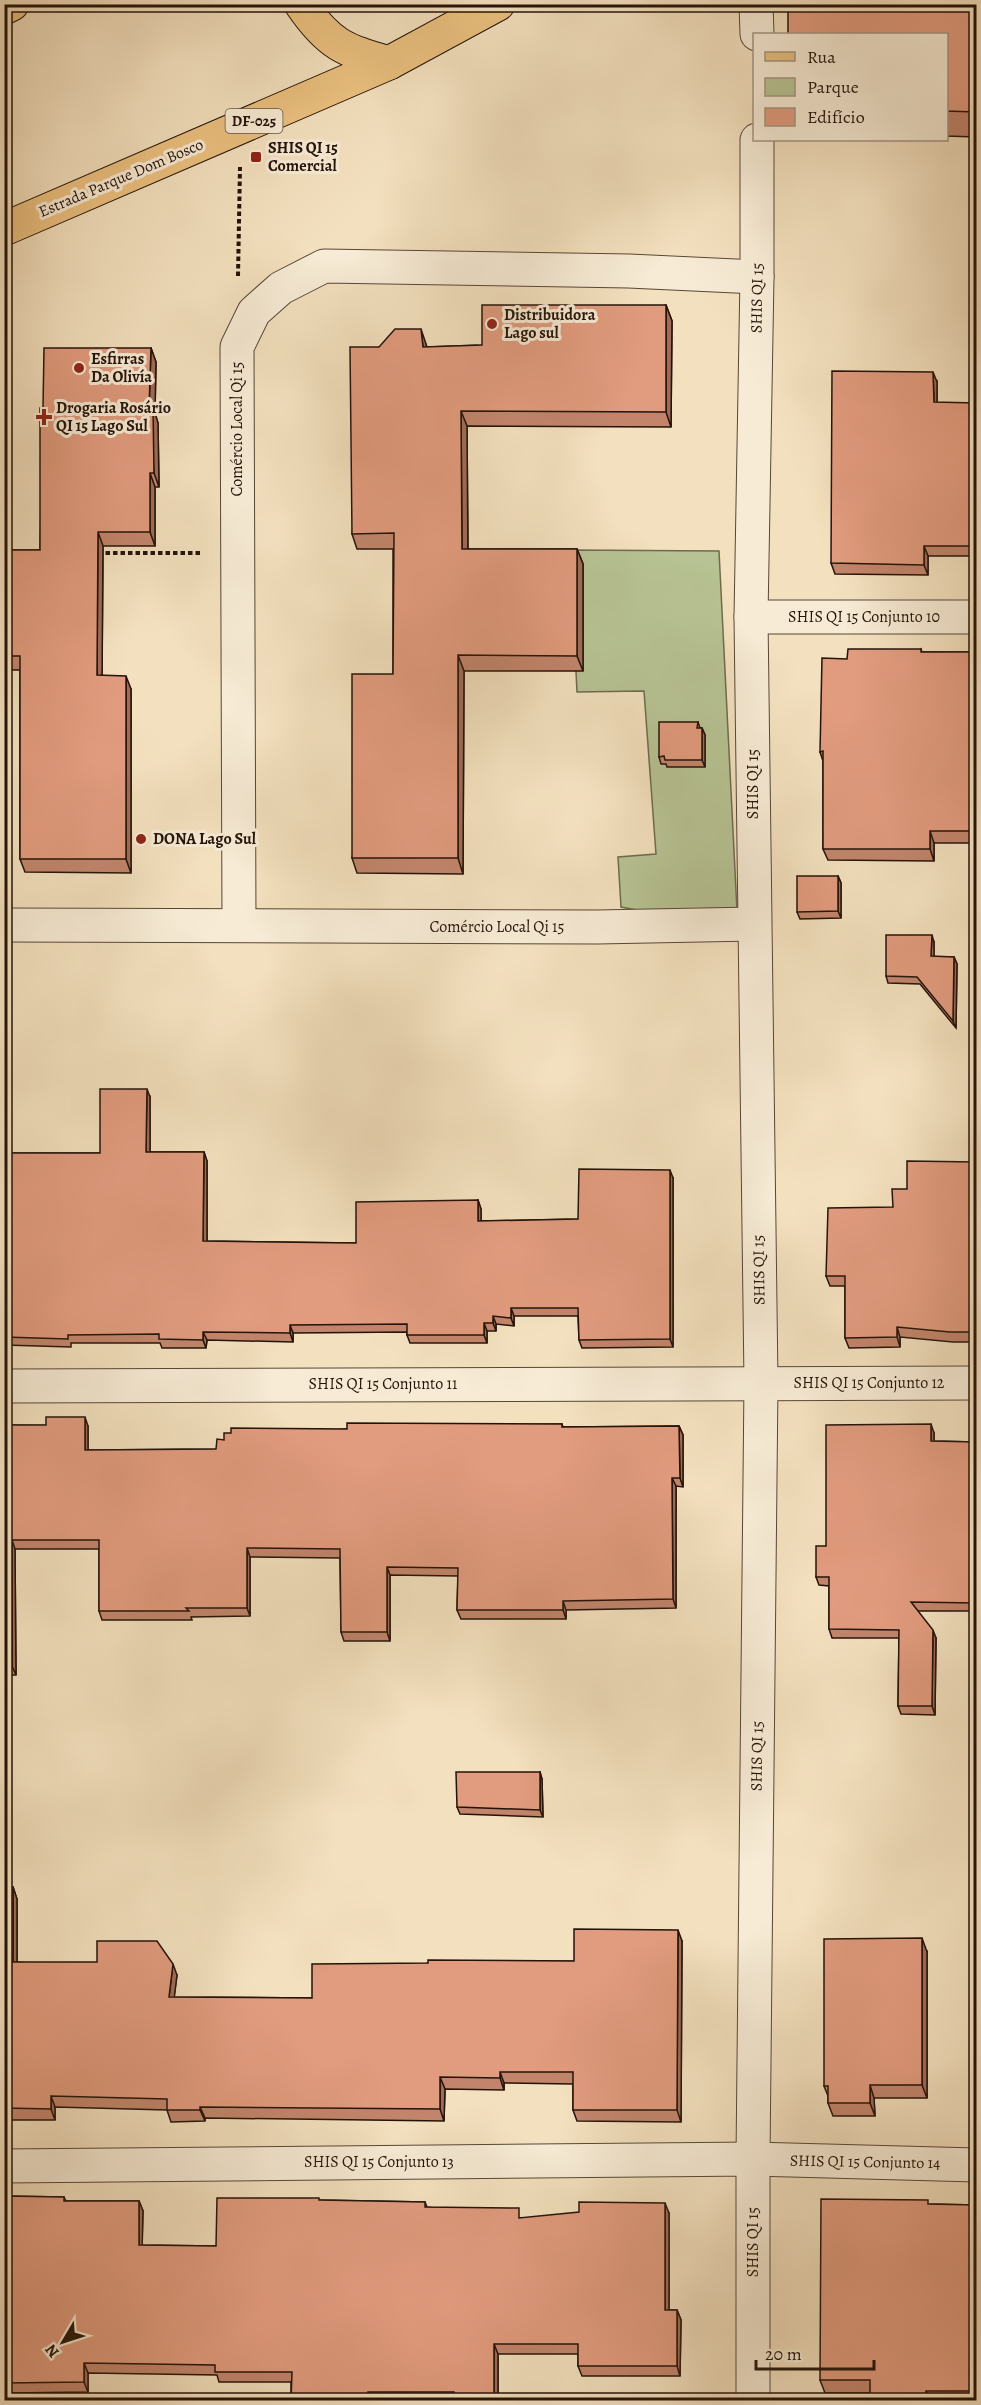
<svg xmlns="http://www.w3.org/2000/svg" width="981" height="2405" viewBox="0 0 981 2405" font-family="Alegreya,serif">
<rect width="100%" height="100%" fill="#f3e0be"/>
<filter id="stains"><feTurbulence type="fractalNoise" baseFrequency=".00333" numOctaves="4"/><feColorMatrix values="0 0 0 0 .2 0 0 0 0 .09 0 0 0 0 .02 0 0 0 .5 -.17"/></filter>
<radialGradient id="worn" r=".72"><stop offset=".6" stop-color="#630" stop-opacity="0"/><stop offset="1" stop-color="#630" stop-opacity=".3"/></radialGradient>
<polygon fill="#b7c394" stroke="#6e6b4e" stroke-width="1.5" points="570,550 719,551 737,911 642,911 621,907 618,857 656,854 644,691 577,692"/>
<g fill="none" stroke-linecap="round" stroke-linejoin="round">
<defs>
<g id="minor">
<polyline points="756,4 757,34"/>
<polyline points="751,617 976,617"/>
<polyline points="4,925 597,927 754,924"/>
<polyline points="239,925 237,347 254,312 281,288 324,266 629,271 757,277"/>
<polyline points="4,1386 976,1383"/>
<polyline points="4,2166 753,2159 976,2165"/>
<polyline points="753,2400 753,2159 761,1382 751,617 757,277 757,140"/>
</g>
<g id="major">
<path d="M301 4C329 45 344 50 389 63"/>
<polyline points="4,8 12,4"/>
<polyline points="4,229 389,63 498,4"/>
</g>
</defs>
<use href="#minor" stroke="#584636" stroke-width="35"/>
<use href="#major" stroke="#241309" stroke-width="35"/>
<g stroke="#241309" stroke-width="4" stroke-dasharray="4.5 3" stroke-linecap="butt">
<polyline points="238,276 240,167"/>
<polyline points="98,553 202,553"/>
</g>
<use href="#minor" stroke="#f7ebd5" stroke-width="33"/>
<use href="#major" stroke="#eac07f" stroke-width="33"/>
</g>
<g fill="#c2856c" stroke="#241309" stroke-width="1.5">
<polygon points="976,4 976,137 946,136 946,34"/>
<polygon points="666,305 672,321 671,427 467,426 468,549 577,549 583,564 583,671 464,671 463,874 357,873 352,858 393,674 393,549 357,549 352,534 379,347 426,344 427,347 482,345"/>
<polygon points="151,348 156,362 155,413 158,423 159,487 155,487 155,546 103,546 102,675 131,689 131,873 25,872 20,859 20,670 4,670 4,550 40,550 43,408"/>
<polygon points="937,382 937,403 976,403 976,556 928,556 928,575 835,574 831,563"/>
<polygon points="921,649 922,652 976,652 976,843 934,843 934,861 828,860 823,849 823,761 820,752"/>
<polygon points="698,722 700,728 702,728 705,735 705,767 667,767 666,764 661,764 659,757"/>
<polygon points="838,876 841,883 841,918 800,919 797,912"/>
<polygon points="934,942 934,957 954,957 957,964 956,1028 920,984 888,983 886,976"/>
<polygon points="150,1097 150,1152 204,1152 207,1161 207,1241 356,1243 478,1200 481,1209 481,1221 578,1219 673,1178 673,1347 582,1348 579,1340 578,1316 514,1316 514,1326 496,1324 496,1331 487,1331 487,1343 410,1343 407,1335 407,1332 293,1333 293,1342 207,1340 206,1348 162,1348 160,1343 71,1343 71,1347 4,1345 4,1153 100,1153"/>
<polygon points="976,1162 976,1342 953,1342 900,1337 900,1347 849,1348 845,1338 845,1286 830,1286 826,1276 893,1207 907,1189"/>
<polygon points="562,1424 563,1427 679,1426 683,1435 683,1487 676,1486 676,1608 566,1610 566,1619 461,1619 457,1610 458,1576 390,1575 390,1641 344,1641 341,1632 340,1558 250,1557 250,1616 191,1617 192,1620 102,1620 99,1611 99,1549 15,1549 16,1675 4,1675 4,1425 88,1426 88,1450 216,1449 224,1440 347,1429"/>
<polygon points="934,1433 934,1441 976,1442 976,1611 917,1611 936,1638 935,1715 901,1714 898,1706 899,1638 832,1638 829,1629 829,1586 819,1585 816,1577 826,1546"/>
<polygon points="540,1772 542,1779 543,1817 460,1814 457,1807"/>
<polygon points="4,1887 13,1887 17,1899 17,1962 177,1975 174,1997 312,1998 428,1963 574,1961 682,1941 681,2122 577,2121 573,2110 573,2084 504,2083 504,2090 445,2089 444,2121 205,2118 205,2121 171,2122 167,2110 55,2107 55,2120 4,2120"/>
<polygon points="927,1952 927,2098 874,2098 875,2116 833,2116 828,2103 828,2096 824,2086"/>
<polygon points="4,2196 64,2197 66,2201 139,2201 143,2211 142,2245 216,2246 320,2200 425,2202 427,2207 523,2218 669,2213 669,2310 677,2310 681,2320 680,2376 582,2376 578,2366 578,2354 498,2354 498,2400 291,2400 291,2382 219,2382 217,2375 88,2373 88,2392 10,2393 10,2397 4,2397"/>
<polygon points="930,2204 976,2205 976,2400 870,2400 870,2393 825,2393 820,2380"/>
</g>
<g fill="#9e6c58" stroke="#241309" stroke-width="1.5">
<polygon points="666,305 672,321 671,427 666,412"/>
<polygon points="421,329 426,344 429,362 423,347"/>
<polygon points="151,348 156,362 155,413 158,423 159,487 154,473 149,409"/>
<polygon points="933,372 937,382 937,413 934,402"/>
<polygon points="461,411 467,426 468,564 462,549"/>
<polygon points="150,473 155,487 155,546 150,532"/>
<polygon points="98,532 103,546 102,689 97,675"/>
<polygon points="924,546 928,556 928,575 924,565"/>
<polygon points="577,549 583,564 583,671 577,656"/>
<polygon points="458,655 464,671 463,874 458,858"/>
<polygon points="126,676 131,689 131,873 126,859"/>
<polygon points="702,728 705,735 705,767 702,760"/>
<polygon points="930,831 934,843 934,861 930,849"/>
<polygon points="838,876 841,883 841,918 838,911"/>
<polygon points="932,935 934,942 934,964 931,956"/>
<polygon points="954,957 957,964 956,1028 953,1021"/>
<polygon points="147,1089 150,1097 150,1160 146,1152"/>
<polygon points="204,1152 207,1161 207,1250 203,1241"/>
<polygon points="670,1170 673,1178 673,1347 670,1339"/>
<polygon points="478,1200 481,1209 481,1230 478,1221"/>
<polygon points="511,1308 514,1316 514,1326 511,1318"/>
<polygon points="493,1316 496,1324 496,1331 493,1323"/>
<polygon points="484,1323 487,1331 487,1343 484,1335"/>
<polygon points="290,1325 293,1333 293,1342 290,1333"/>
<polygon points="897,1327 900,1337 900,1347 897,1337"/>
<polygon points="203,1332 207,1340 206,1348 203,1340"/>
<polygon points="85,1417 88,1426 88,1459 85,1450"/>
<polygon points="931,1424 934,1433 934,1450 931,1441"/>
<polygon points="679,1426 683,1435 683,1487 680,1478"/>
<polygon points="672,1478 676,1486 676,1608 673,1599"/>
<polygon points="12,1540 15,1549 16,1675 12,1666"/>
<polygon points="247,1548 250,1557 250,1616 247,1608"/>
<polygon points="387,1567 390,1575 390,1641 387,1632"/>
<polygon points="563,1601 566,1610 566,1619 563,1610"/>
<polygon points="933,1630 936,1638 935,1715 932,1706"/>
<polygon points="540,1772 542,1779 543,1817 540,1810"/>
<polygon points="13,1887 17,1899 17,1973 13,1962"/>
<polygon points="678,1930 682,1941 681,2122 677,2110"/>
<polygon points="922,1938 927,1952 927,2098 922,2085"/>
<polygon points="173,1964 177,1975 173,2008 169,1997"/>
<polygon points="500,2072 504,2083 504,2090 500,2078"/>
<polygon points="440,2077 445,2089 444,2121 440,2109"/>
<polygon points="870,2085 874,2098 875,2116 870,2103"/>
<polygon points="51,2096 55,2107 55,2120 51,2109"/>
<polygon points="200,2107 205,2118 205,2121 200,2110"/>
<polygon points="139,2201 143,2211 142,2255 139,2245"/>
<polygon points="665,2203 669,2213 669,2320 665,2310"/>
<polygon points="677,2310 681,2320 680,2376 677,2366"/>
<polygon points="494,2344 498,2354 498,2400 494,2400"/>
<polygon points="84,2363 88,2373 88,2392 84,2382"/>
<polygon points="6,2383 10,2393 10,2397 6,2387"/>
<polygon points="926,2391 930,2400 926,2400"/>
<polygon points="368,2392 371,2400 368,2400"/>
</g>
<g fill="#e19b7e" stroke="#241309" stroke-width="1.5">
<polygon points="788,4 976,4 976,112 946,111 946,34 788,34"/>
<polygon points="482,305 666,305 666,412 461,411 462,549 577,549 577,656 458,655 458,858 352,858 352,674 393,674 394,533 352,534 350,347 379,347 395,329 421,329 423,347 482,345"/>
<polygon points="44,348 151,348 149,409 153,409 154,473 150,473 150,532 98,532 97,675 126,676 126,859 20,859 20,656 4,656 4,550 40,550 40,408 43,408"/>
<polygon points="832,371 933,372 934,402 976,403 976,546 924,546 924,565 831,563"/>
<polygon points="848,649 921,649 921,652 976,652 976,831 930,831 930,849 823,849 823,751 820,752 822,658 847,659"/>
<polygon points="659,722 698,722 697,728 702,728 702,760 665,760 664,756 659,757"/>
<polygon points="797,876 838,876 838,911 797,912"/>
<polygon points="886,935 932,935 931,956 954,957 953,1021 917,977 886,976"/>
<polygon points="100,1089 147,1089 146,1152 204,1152 203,1241 356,1243 356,1202 478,1200 478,1221 578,1219 579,1169 670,1170 670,1339 579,1340 578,1308 511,1308 511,1318 493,1316 493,1323 484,1323 484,1335 407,1335 407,1324 290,1325 290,1333 203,1332 203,1340 159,1339 159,1334 68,1335 68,1339 4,1337 4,1153 100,1153"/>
<polygon points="907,1161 976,1162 976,1332 950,1332 897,1327 897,1337 845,1338 845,1276 826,1276 828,1208 893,1207 892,1189 907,1189"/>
<polygon points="46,1417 85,1417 85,1450 216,1449 217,1439 224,1440 224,1433 231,1433 231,1428 347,1429 347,1423 562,1424 562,1427 679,1426 680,1478 672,1478 673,1599 563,1601 563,1610 457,1610 458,1568 387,1567 387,1632 341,1632 340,1549 247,1548 247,1608 186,1608 189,1611 99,1611 99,1540 12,1540 12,1666 4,1666 4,1425 46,1425"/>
<polygon points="931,1424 931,1441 976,1442 976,1603 911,1602 933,1630 932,1706 898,1706 899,1630 829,1629 829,1577 816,1577 816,1546 826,1546 826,1425"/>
<polygon points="456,1772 540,1772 540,1810 457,1807"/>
<polygon points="4,1887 13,1887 13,1962 97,1962 97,1941 157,1941 173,1964 169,1997 312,1998 312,1964 428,1963 428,1960 574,1961 574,1929 678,1930 677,2110 573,2110 573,2072 500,2072 500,2078 440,2077 440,2109 200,2107 200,2110 167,2110 167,2099 51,2096 51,2109 4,2108"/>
<polygon points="922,1938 922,2085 870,2085 870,2103 828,2103 828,2086 824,2086 824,1939"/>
<polygon points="4,2196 64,2197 64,2201 139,2201 139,2245 216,2246 217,2198 319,2198 319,2200 425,2202 425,2207 519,2208 519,2218 579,2212 579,2202 665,2203 665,2310 677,2310 677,2366 578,2366 578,2344 494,2344 494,2400 454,2400 454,2392 368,2392 368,2400 291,2400 292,2372 215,2372 215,2365 84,2363 84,2382 6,2383 6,2387 4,2387"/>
<polygon points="821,2199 928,2200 928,2204 976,2205 976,2391 926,2391 926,2400 870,2400 870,2380 820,2380"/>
</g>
<g fill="#8f2418" stroke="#f7ebd5" stroke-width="2">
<rect x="250" y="151" width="12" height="12" rx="3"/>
<circle cx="492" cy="324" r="6"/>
<circle cx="79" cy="368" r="6"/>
<path d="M41 408h6v6h6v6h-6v6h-6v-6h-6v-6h6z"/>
<circle cx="141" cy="839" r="6"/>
</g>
<g text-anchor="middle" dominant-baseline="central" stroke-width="6" stroke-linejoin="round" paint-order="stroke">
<rect fill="#f7ebd5" stroke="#635446" stroke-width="1.5" x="225.5" y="109" width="57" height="24" rx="4.5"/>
<g font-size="15" font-weight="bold" fill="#241309">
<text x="254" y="121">DF-025</text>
</g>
<g font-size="16" font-weight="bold" fill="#241309" stroke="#f7ebd5" text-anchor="start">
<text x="268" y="148">SHIS QI 15<tspan x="268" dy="18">Comercial</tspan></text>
<text x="504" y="315">Distribuidora<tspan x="504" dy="18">Lago sul</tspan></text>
<text x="91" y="359">Esfirras<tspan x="91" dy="18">Da Olivía</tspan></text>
<text x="56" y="408">Drogaria Rosário<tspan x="56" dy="18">QI 15 Lago Sul</tspan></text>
<text x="153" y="839">DONA Lago Sul</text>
</g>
<g font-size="16" fill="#241309" stroke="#f7ebd5">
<text transform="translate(121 178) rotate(-23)">Estrada Parque Dom Bosco</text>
<text transform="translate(757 298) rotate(-89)">SHIS QI 15</text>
<text transform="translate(237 429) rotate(-90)">Comércio Local Qi 15</text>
<text x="864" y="617">SHIS QI 15 Conjunto 10</text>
<text transform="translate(753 784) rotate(-90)">SHIS QI 15</text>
<text x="497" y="927">Comércio Local Qi 15</text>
<text transform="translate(759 1270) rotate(-91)">SHIS QI 15</text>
<text x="869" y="1383">SHIS QI 15 Conjunto 12</text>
<text x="383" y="1384">SHIS QI 15 Conjunto 11</text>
<text transform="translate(757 1756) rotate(-89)">SHIS QI 15</text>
<text x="379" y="2162">SHIS QI 15 Conjunto 13</text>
<text transform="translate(865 2162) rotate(1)">SHIS QI 15 Conjunto 14</text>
<text transform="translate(753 2242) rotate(-90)">SHIS QI 15</text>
</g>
</g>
<rect width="981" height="2405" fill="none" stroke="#f3e0be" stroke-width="24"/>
<rect x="6" y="6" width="969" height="2393" fill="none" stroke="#241309" stroke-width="3"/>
<rect x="12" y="12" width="957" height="2381" fill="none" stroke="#241309" stroke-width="1.5"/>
<rect x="753" y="33" width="195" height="108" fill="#f7ebd5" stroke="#a39583" stroke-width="1.5"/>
<rect x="765" y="52" width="30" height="9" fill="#eac07f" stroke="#a39583" stroke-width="1.5"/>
<text x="807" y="63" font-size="18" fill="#241309">Rua</text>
<rect x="765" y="78" width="30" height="18" fill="#b7c394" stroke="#a39583" stroke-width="1.5"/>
<text x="807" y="93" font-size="18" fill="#241309">Parque</text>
<rect x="765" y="108" width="30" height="18" fill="#e19b7e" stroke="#a39583" stroke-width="1.5"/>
<text x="807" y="123" font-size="18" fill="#241309">Edifício</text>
<g transform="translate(63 2342) rotate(231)" stroke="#f7ebd5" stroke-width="4.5" paint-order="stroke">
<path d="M0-4.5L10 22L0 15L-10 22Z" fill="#241309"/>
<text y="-9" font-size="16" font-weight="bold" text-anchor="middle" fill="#241309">N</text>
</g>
<path d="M756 2360v9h118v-9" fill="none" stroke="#241309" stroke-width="3"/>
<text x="765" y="2360" font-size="18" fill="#241309" stroke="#f7ebd5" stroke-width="4.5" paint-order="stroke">20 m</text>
<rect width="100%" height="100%" filter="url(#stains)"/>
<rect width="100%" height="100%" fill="url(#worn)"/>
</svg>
